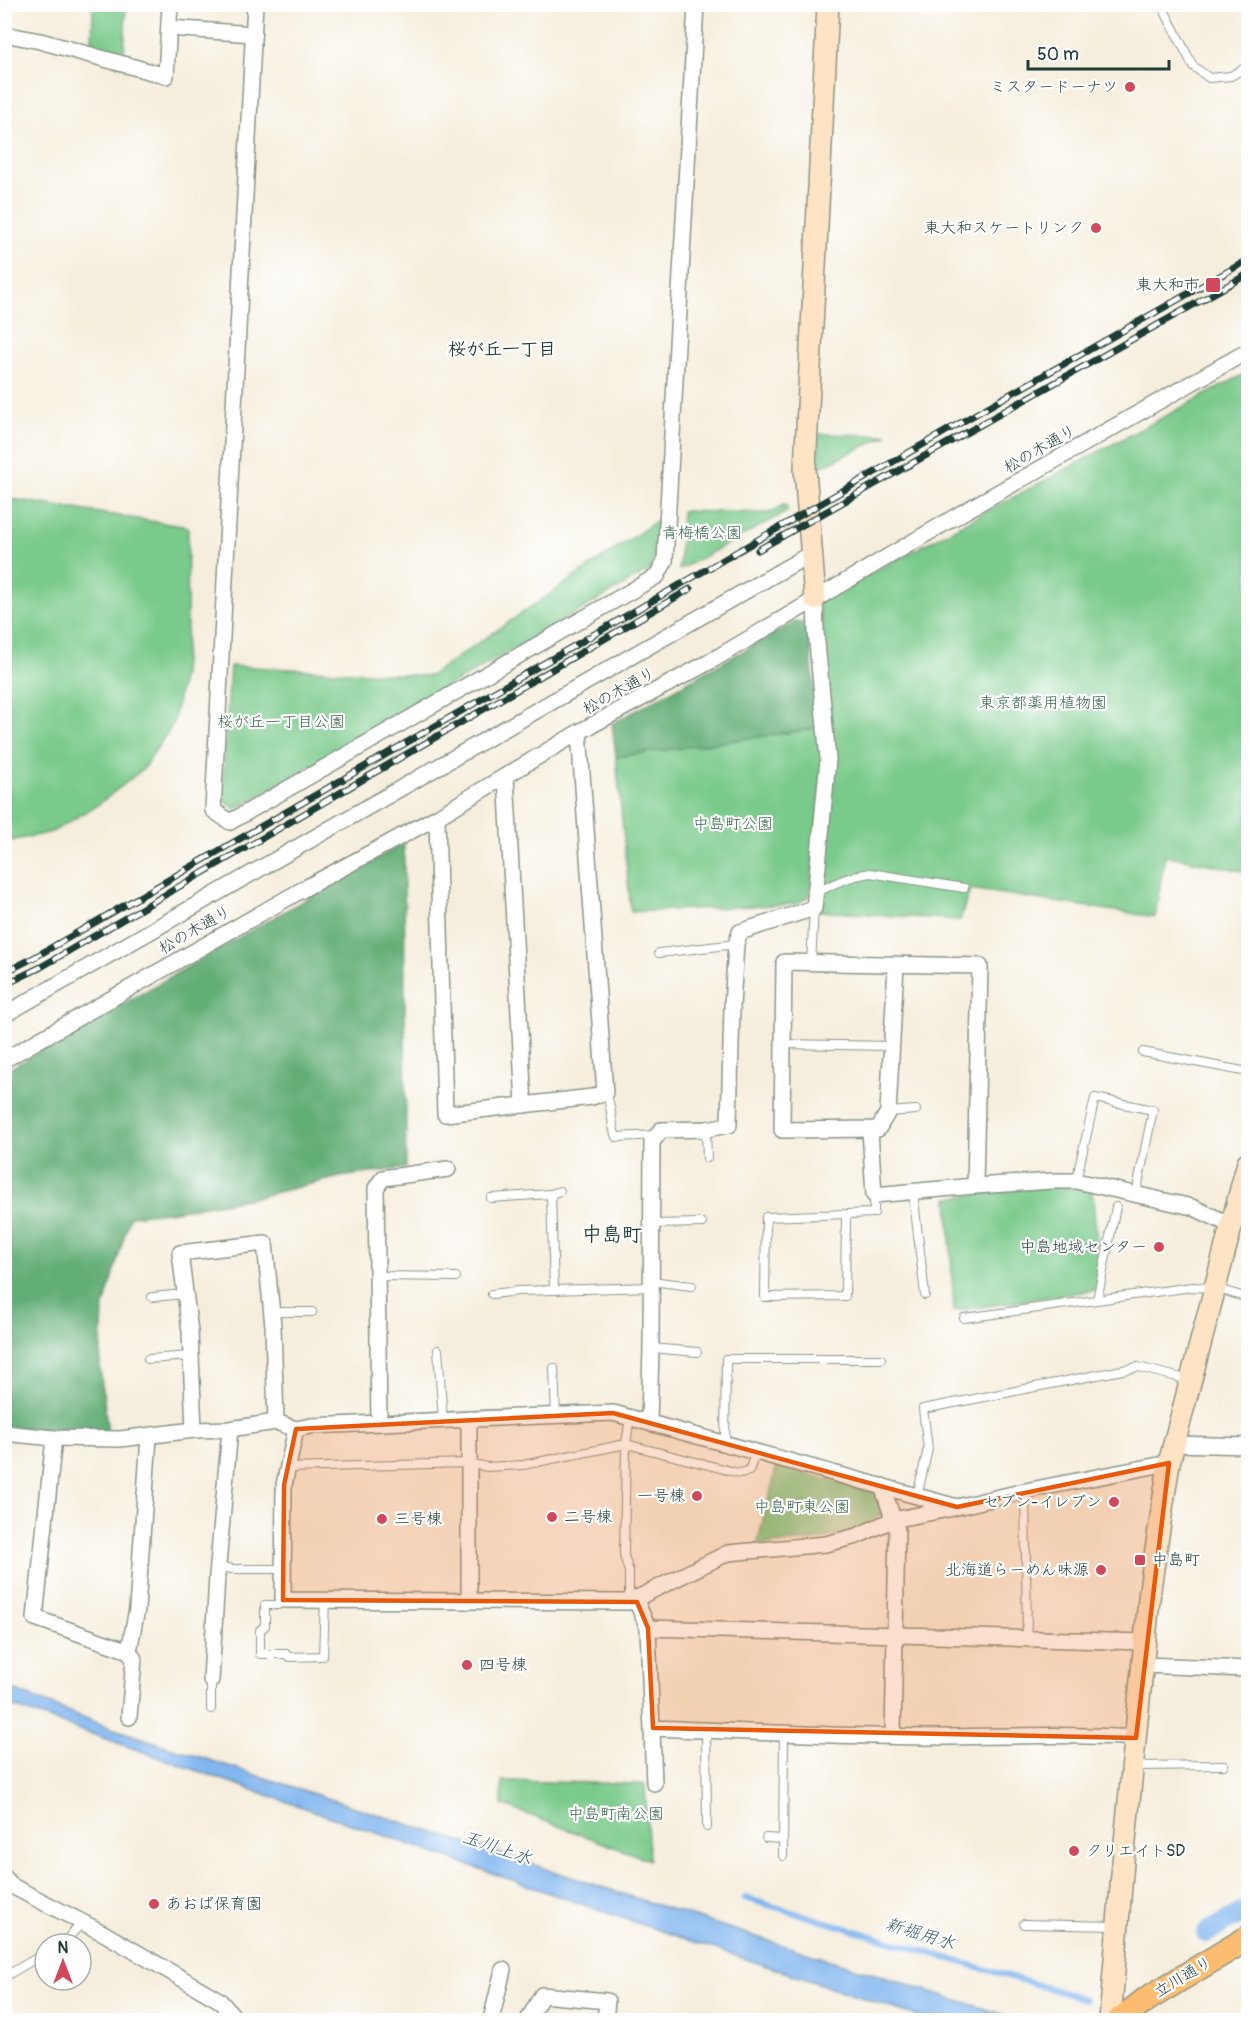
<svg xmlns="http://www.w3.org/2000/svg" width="1253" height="2025" viewBox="0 0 1253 2025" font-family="Pangolin,'Klee One',sans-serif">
<rect width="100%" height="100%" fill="#fff"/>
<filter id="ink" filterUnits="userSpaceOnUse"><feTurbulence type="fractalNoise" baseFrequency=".0167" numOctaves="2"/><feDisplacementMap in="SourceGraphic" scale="12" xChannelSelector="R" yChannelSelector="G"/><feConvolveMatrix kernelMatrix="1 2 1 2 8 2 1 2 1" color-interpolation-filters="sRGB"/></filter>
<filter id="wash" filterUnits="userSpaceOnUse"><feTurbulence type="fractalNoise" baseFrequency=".008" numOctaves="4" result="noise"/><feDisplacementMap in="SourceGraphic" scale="24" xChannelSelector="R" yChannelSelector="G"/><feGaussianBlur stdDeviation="1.35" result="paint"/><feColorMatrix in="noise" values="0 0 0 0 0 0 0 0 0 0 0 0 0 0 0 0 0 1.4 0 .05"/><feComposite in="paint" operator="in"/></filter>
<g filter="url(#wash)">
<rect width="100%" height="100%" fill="#f6eedd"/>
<g fill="#7aca8b" stroke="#4c8460" stroke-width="1.5">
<polygon points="93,5 126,5 124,56 92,47"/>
<polygon points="1248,372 1248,872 1165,855 1155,917 970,889 960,920 819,911 835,758 819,601"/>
<polygon points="819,434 888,435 818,468"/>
<polygon points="5,498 188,527 187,627 183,673 173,724 143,769 99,804 52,832 5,842"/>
<polygon points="785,504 788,511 679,570 682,511 769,513"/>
<polygon points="658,520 656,558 650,570 236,809 222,800 230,666 430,676"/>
<polygon points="819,728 823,760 810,895 797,904 631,912 616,757"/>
<polygon points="1048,1186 1092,1190 1102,1289 954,1311 948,1198"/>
<polygon points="777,1466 877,1493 883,1513 856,1531 813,1541 757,1545"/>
<polygon points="502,1781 645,1784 649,1860 502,1805"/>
</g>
<g fill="#63ae77" stroke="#417656" stroke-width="1.5">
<polygon points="797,621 808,626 819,728 616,757 612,724"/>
<polygon points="404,843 406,1168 340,1177 253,1198 169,1212 130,1216 103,1310 100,1368 108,1433 5,1427 4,1072"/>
</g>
<polygon fill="#81b6ef" stroke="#507a92" stroke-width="1.5" points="5,1687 114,1729 719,1925 1021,2020 929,2020 619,1917 5,1704"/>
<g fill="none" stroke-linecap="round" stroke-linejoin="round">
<polyline stroke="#81b6ef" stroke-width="6" points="745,1898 1085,1999"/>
<polyline stroke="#81b6ef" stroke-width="20" points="1206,1933 1248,1909"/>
</g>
</g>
<g filter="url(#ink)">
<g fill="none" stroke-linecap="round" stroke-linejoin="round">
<defs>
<g id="lane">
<polyline points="1161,4 1193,66 1209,78 1231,76 1248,66"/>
<polyline points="1247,4 1248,8"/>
<path d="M816 893C833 883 850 876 870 873L964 888"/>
<polyline points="659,953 736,944"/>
<polyline points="811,963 814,908"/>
<polyline points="783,1044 892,1046"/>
<polyline points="1143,1052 1248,1072"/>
<path d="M605 1092C613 1106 610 1122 616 1137L658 1135"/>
<polyline points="888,1112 916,1110"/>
<polyline points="706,1129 707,1158"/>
<polyline points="1076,1181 1095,1098 1153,1110 1136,1194"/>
<polyline points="913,1192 925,1295"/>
<polyline points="551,1194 554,1290"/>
<polyline points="491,1198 551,1194 560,1191"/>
<polyline points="846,1215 845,1296 765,1297 766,1217 874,1213 874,1195"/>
<polyline points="652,1224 702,1223"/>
<polyline points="378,1276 456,1277"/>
<polyline points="651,1281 692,1286"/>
<polyline points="492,1294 518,1291 651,1287"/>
<polyline points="152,1297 185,1294"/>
<polyline points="1097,1300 1116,1207"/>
<polyline points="271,1312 312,1312"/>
<polyline points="964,1318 1192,1287 1215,1288 1248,1298"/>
<polyline points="651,1348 697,1352"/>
<polyline points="438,1350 443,1420"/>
<polyline points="148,1359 191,1356"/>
<polyline points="554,1368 556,1416"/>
<polyline points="725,1443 726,1359 881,1359"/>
<polyline points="288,1468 469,1463 487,1467 523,1465 626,1444 739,1473 749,1471 756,1451"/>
<polyline points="1025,1491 1027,1638"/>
<polyline points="917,1496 928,1449 923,1409 1138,1367 1189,1380"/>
<polyline points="218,1566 232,1569 283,1569"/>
<polyline points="283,1599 278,1605 265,1605 265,1626 260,1630 260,1654 286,1654 289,1657 323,1656 325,1600"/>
<polyline points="629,1602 629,1572 624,1555 626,1444 630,1417"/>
<polyline points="211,1680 211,1709"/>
<polyline points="706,1730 707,1827"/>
<polyline points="1135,1766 1224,1765"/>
<polyline points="766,1838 783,1839"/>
<polyline points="783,1856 784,1734"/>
<polyline points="1024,1924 1115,1926"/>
<polyline points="60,1944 66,1940 83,1922"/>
<polyline points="4,1977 45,1953"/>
</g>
<g id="street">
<polyline points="255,4 213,810 230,822 657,576 665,561 696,4"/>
<polyline points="169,28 253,34"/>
<polyline points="4,34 40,41 166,76 170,4"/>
<polyline points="506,776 524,1105"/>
<polyline points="437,817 445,1114 592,1097 605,1092 579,732"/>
<polyline points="896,965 888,1112 878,1129 782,1130 784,962 980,966 975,1186"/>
<polyline points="4,1015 812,553"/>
<polyline points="4,1060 307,887 437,817 579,732 711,661 960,514 1248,351"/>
<polyline points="870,1130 874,1195 975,1186 1052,1181 1076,1181 1192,1207 1231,1225"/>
<polyline points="469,1419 469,1601"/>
<polyline points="649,1422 651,1348 652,1142 661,1130 706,1129 729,1125 732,1006 736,944 740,932 814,908 828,759 816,632 815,599"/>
<polyline points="379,1423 376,1188 383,1178 448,1169"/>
<polyline points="296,1429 284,1485 283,1600 629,1602 728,1553 826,1544 857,1536 892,1520 954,1508"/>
<polyline points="194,1430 190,1331 180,1253 265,1243 273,1326 276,1422"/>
<polyline points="4,1433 54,1438 120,1439 194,1430 230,1429 276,1422 296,1429 311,1426 613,1413 957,1507 1025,1491 1169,1463"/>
<polyline points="54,1438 35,1618 129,1651 137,1609 149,1437"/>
<polyline points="1175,1444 1248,1446"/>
<polyline points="882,1486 897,1530 893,1735"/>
<polyline points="635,1598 648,1628 654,1783"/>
<polyline points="648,1628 1145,1642"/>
<polyline points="1143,1665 1248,1669"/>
<polyline points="211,1680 217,1576 230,1429"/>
<polyline points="129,1717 134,1659 129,1651"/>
<path d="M653 1728C750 1732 847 1737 944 1737 1008 1736 1072 1734 1136 1738"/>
<polyline points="4,1877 12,1886 105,1934 219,2000 233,2016 233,2020"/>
<polyline points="491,2020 503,1970"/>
<polyline points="528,2020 542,1995 607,2001 605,2020"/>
</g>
<g id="secondary">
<polyline points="815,599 805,469 828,4"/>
<polyline points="1110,2020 1123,1862 1150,1589 1169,1463 1248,1162"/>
</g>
<polyline id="primary" points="1120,2020 1147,1999 1248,1938"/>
</defs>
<use href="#lane" stroke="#8a9688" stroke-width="10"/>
<use href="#street" stroke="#8a9688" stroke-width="18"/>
<use href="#secondary" stroke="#8a9688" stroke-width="24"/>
<use href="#primary" stroke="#8a9688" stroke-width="27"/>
<use href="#lane" stroke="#fff" stroke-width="8"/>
<use href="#street" stroke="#fff" stroke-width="15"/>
<use href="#secondary" stroke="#fee4c5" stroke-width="21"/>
<use href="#primary" stroke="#fdbc6f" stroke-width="24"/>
<defs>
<g id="rail">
<polyline points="758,550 1248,274"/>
<polyline points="4,973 35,957 1007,396 1248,260"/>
<polyline points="4,985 41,967 690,589"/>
</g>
</defs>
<use href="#rail" stroke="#1f3d34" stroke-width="7"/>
<use href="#rail" stroke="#fff" stroke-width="4.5" stroke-dasharray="14" stroke-linecap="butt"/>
</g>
</g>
<path fill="#e8590c" fill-opacity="0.2" stroke="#e8590c" stroke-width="4.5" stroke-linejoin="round" d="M613 1413 957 1507 1169 1463 1136 1738 653 1728 648 1628 637 1602 283 1600 284 1485 296 1429Z"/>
<g fill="#d1495b" stroke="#fff" stroke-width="2">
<circle cx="1130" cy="87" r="6"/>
<circle cx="1096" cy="228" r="6"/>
<rect x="1205" y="277" width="16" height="16" rx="3"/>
<circle cx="1159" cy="1247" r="6"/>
<circle cx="697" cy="1496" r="6"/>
<circle cx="1114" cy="1502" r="6"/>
<circle cx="552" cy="1517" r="6"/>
<circle cx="382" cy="1519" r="6"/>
<rect x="1134" y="1554" width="12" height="12" rx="3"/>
<circle cx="1101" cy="1570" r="6"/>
<circle cx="467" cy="1665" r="6"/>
<circle cx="1074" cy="1851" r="6"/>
<circle cx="154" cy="1904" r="6"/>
</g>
<g text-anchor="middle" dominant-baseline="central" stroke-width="4.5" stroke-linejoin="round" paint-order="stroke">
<g font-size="16" fill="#1f3d34" stroke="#fff" text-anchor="end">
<text x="1118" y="87">ミスタードーナツ</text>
<text x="1084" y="228">東大和スケートリンク</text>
<text x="1200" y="285">東大和市</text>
<text x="1147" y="1247">中島地域センター</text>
<text x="685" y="1496">一号棟</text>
<text x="1102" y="1502">セブン-イレブン</text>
<text x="564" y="1517" text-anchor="start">二号棟</text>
<text x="394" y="1519" text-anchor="start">三号棟</text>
<text x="1152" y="1560" text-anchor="start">中島町</text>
<text x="1089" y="1570">北海道らーめん味源</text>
<text x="479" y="1665" text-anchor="start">四号棟</text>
<text x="1086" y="1851" text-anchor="start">クリエイトSD</text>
<text x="166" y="1904" text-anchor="start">あおば保育園</text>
</g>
<g font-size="16" fill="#1f3d34" stroke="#fff">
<text transform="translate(1040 449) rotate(-30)">松の木通り</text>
<text transform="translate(619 691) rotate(-29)">松の木通り</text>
<text transform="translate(195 930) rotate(-30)">松の木通り</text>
<text transform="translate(1183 1977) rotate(-31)">立川通り</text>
</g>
<g font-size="16" fill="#3a674e" stroke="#fff">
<text x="702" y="533">青梅橋公園</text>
<text x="1043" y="703">東京都薬用植物園</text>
<text x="281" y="722">桜が丘一丁目公園</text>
<text x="733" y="824">中島町公園</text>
<text x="802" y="1507">中島町東公園</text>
<text x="616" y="1814">中島町南公園</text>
</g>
<g font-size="18" font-weight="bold" fill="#1f3d34" stroke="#fff">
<text x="502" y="349">桜が丘一丁目</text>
</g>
<g font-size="18" font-style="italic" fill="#3c616c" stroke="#fff">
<text transform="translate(497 1848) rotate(19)">玉川上水</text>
<text transform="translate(920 1934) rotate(17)">新堀用水</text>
</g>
<g font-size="20" font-weight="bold" fill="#1f3d34" stroke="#fff">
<text x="612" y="1234">中島町</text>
</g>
</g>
<rect width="1253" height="2025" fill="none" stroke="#fff" stroke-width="24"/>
<g transform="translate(63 1962)"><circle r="28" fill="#ffffff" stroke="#a5b1ae" stroke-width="1.5"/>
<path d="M0-4.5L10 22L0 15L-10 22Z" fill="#d1495b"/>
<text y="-9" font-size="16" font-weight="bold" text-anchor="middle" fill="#1f3d34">N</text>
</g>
<path d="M1028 60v9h141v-9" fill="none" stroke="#1f3d34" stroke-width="3"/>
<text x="1037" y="60" font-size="18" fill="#1f3d34" stroke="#ffffff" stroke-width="4.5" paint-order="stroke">50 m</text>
</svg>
